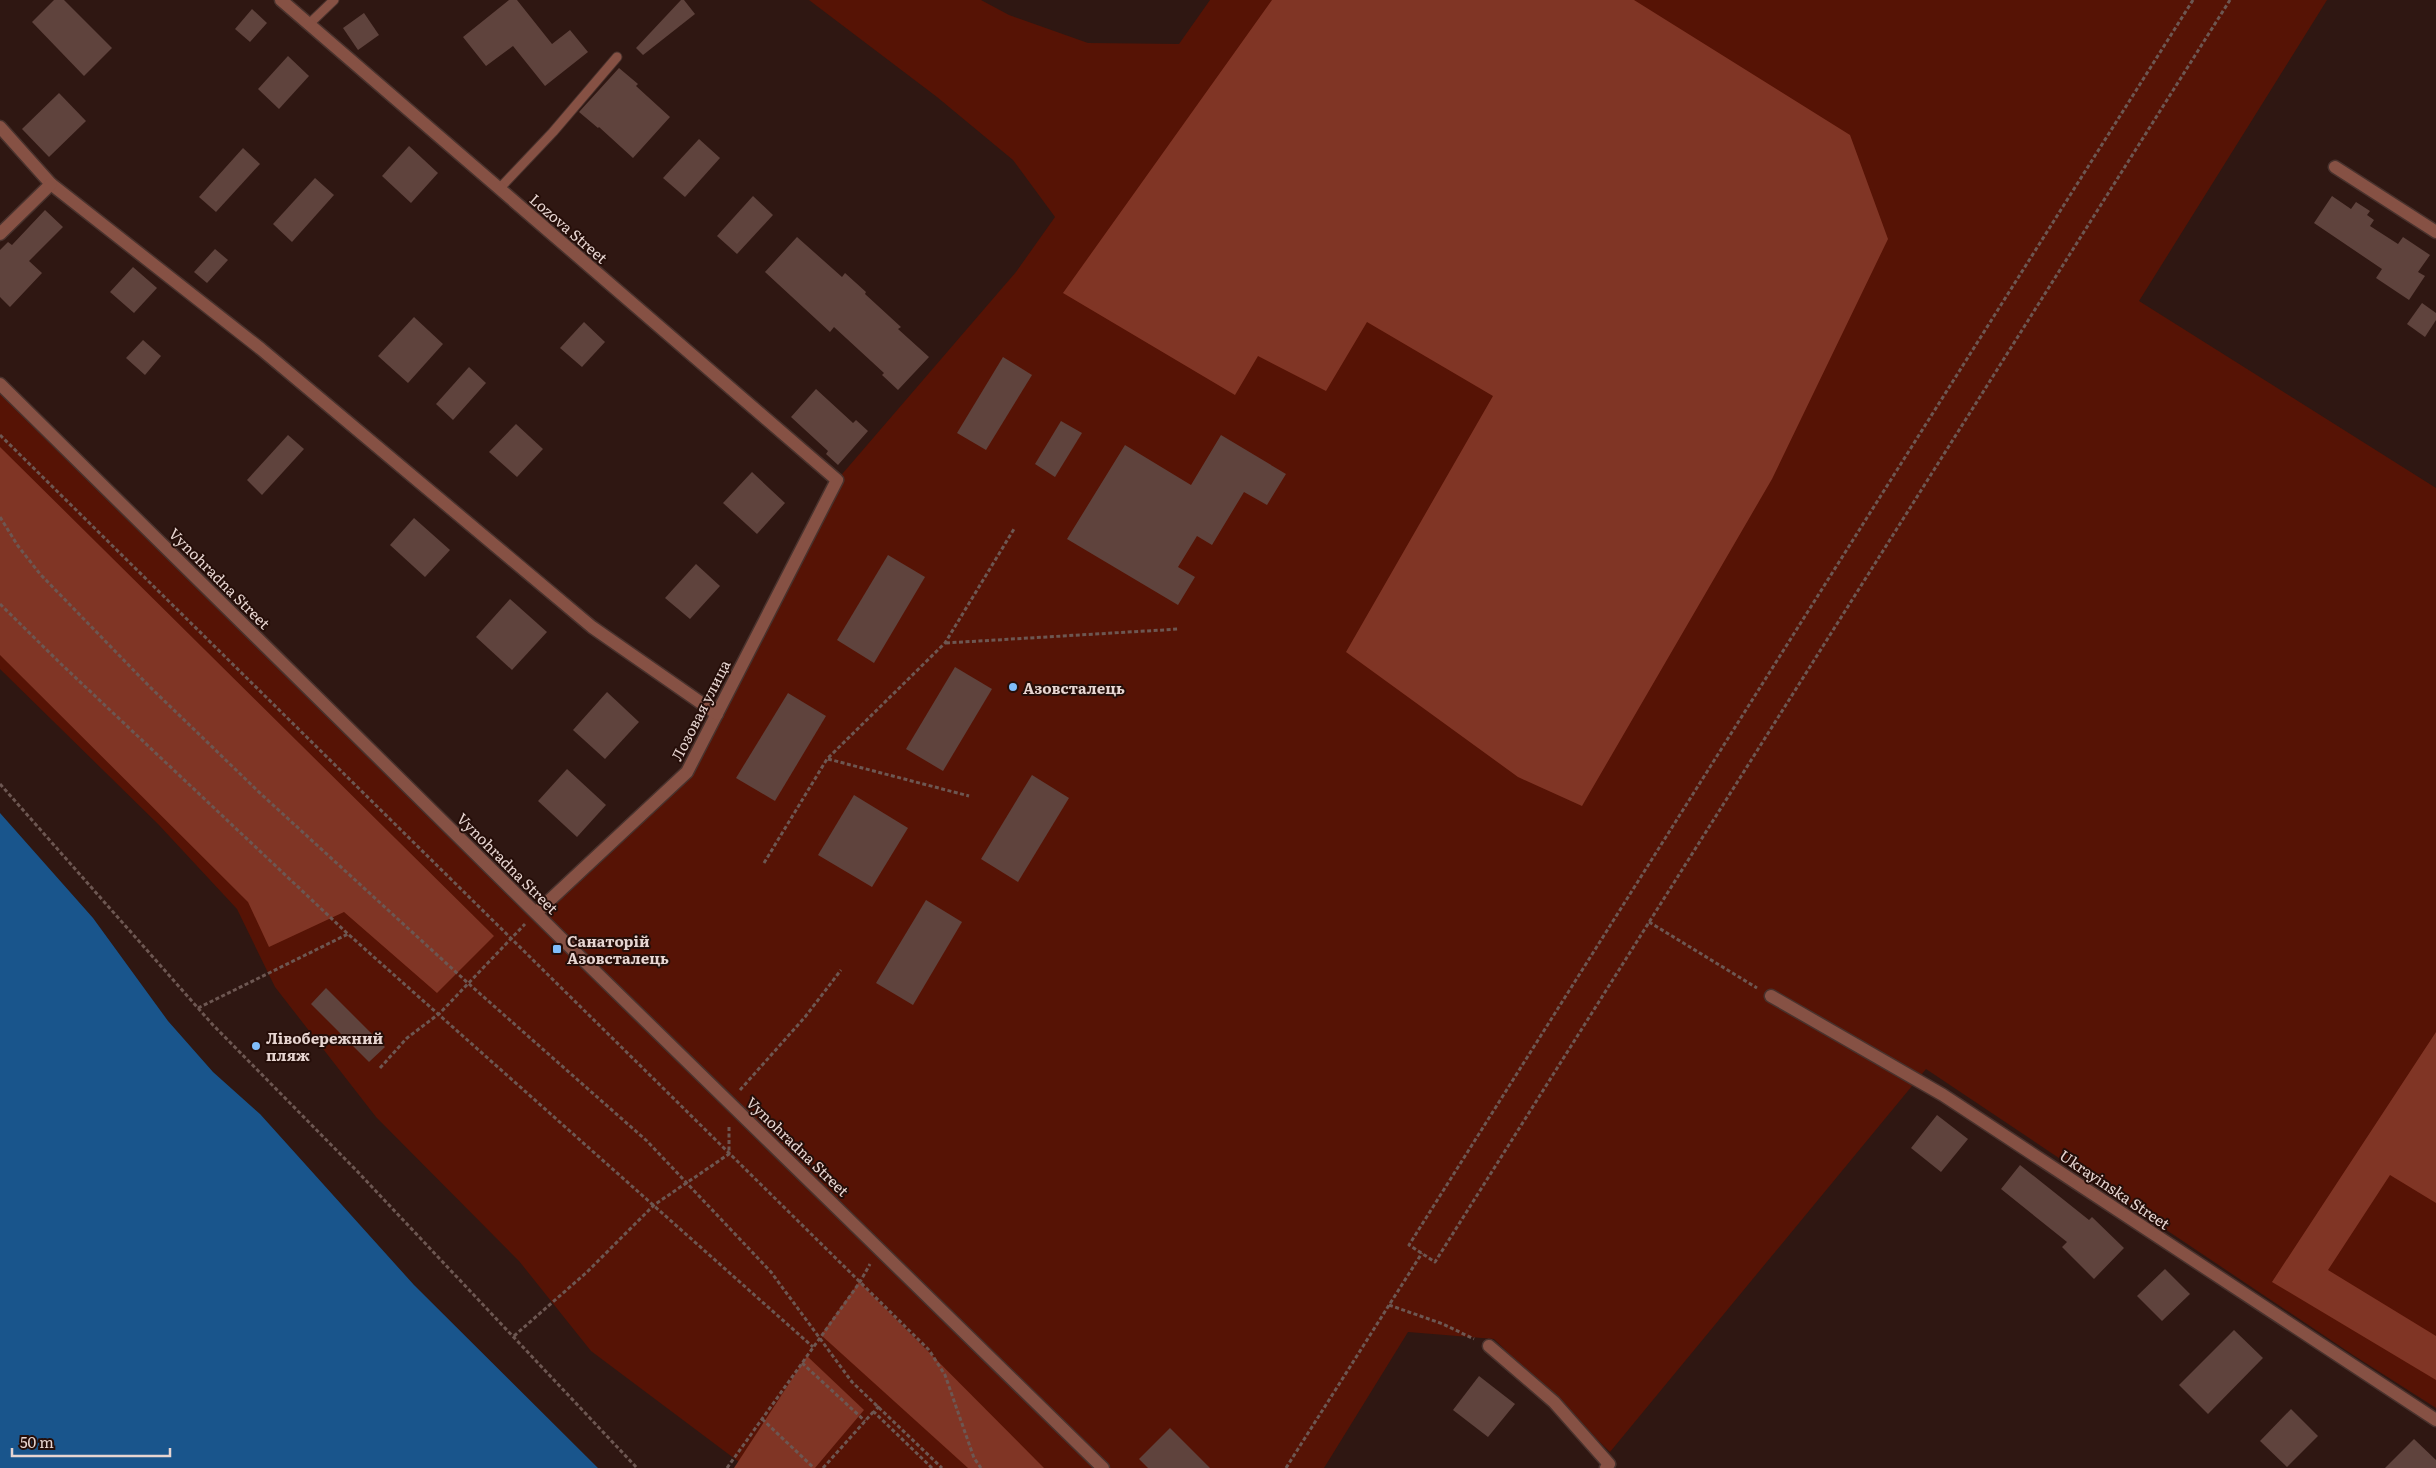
<svg xmlns="http://www.w3.org/2000/svg" width="2436" height="1468" viewBox="0 0 2436 1468" font-family="Literata,serif">
<rect width="100%" height="100%" fill="#2f1712"/>
<polygon fill="#561305" points="809,0 981,0 1009,15 1088,43 1179,44 1210,0 2327,0 2139,301 2436,488 2436,1408 2353,1355 1926,1069 1610,1452 1494,1339 1408,1332 1324,1468 747,1468 591,1351 519,1261 376,1117 275,987 237,909 158,824 0,669 0,384 536,913 687,772 837,480 1016,272 1055,217 1013,160 937,97"/>
<g fill="#803525">
<polygon points="1272,0 1634,0 1850,135 1888,239 1772,479 1582,806 1518,777 1346,652 1493,396 1367,322 1326,391 1258,356 1235,395 1063,293"/>
<polygon points="0,447 494,936 437,993 344,912 269,947 248,902 0,655"/>
<polygon points="2436,1032 2436,1203 2390,1175 2328,1270 2436,1336 2436,1380 2272,1282"/>
<polygon points="859,1282 1044,1468 968,1468 821,1335"/>
<polygon points="807,1356 864,1410 815,1468 734,1468"/>
</g>
<polygon fill="#19558c" points="0,813 93,918 168,1021 213,1072 260,1114 414,1285 598,1468 0,1468"/>
<g fill="#5f433d">
<polygon points="54,0 64,0 112,48 84,76 32,22"/>
<polygon points="509,0 517,0 552,44 570,30 588,52 545,86 513,46 486,66 463,37"/>
<polygon points="681,0 684,0 695,14 643,55 636,48"/>
<polygon points="252,9 267,23 250,42 235,29"/>
<polygon points="364,13 379,35 358,50 343,28"/>
<polygon points="288,56 309,76 279,109 258,89"/>
<polygon points="619,68 638,84 636,86 670,117 633,158 599,127 598,128 579,112"/>
<polygon points="59,93 86,121 49,157 22,129"/>
<polygon points="699,139 720,158 685,197 663,178"/>
<polygon points="409,146 438,173 411,203 382,176"/>
<polygon points="243,148 260,164 216,212 199,197"/>
<polygon points="315,178 334,195 292,242 273,224"/>
<polygon points="753,196 773,215 737,254 717,236"/>
<polygon points="2332,196 2351,209 2356,202 2370,211 2367,215 2374,220 2370,226 2398,244 2403,237 2430,255 2418,272 2425,276 2409,300 2376,278 2382,269 2314,223"/>
<polygon points="45,210 63,227 29,261 42,273 10,307 0,297 0,250 8,242 12,245"/>
<polygon points="797,237 842,277 845,273 866,292 865,294 901,327 898,329 929,357 898,390 882,375 884,373 834,327 830,332 765,272"/>
<polygon points="215,249 228,260 207,283 194,272"/>
<polygon points="133,267 157,288 134,313 110,292"/>
<polygon points="2422,303 2436,313 2436,320 2425,337 2407,324"/>
<polygon points="414,317 443,344 408,383 378,356"/>
<polygon points="584,322 605,342 582,367 560,348"/>
<polygon points="143,340 161,356 145,375 126,358"/>
<polygon points="1003,357 1032,375 986,450 957,433"/>
<polygon points="469,367 486,383 453,420 436,404"/>
<polygon points="816,389 853,423 856,420 868,431 838,465 826,454 828,451 791,417"/>
<polygon points="1061,421 1082,433 1055,477 1035,464"/>
<polygon points="516,424 543,449 517,477 489,452"/>
<polygon points="288,435 304,449 262,495 247,480"/>
<polygon points="1221,435 1286,474 1267,505 1244,492 1212,545 1197,536 1178,567 1195,577 1178,605 1067,539 1125,445 1191,485"/>
<polygon points="752,472 785,503 757,534 723,503"/>
<polygon points="414,518 450,550 425,577 390,545"/>
<polygon points="888,555 925,577 874,663 837,640"/>
<polygon points="696,564 720,586 690,619 665,598"/>
<polygon points="510,599 547,632 512,670 476,637"/>
<polygon points="955,667 992,689 943,771 906,749"/>
<polygon points="607,692 639,722 605,759 573,730"/>
<polygon points="788,693 826,716 775,801 736,778"/>
<polygon points="567,769 606,805 577,837 538,801"/>
<polygon points="1032,775 1069,798 1018,882 981,859"/>
<polygon points="854,795 908,828 872,887 818,855"/>
<polygon points="926,900 962,922 913,1005 876,983"/>
<polygon points="326,988 385,1047 369,1062 311,1004"/>
<polygon points="1937,1115 1968,1139 1941,1172 1911,1148"/>
<polygon points="2020,1165 2089,1220 2092,1217 2124,1248 2094,1279 2062,1247 2067,1242 2001,1189"/>
<polygon points="2165,1269 2190,1294 2162,1321 2137,1296"/>
<polygon points="2234,1330 2263,1358 2208,1414 2179,1385"/>
<polygon points="1479,1376 1515,1404 1488,1437 1453,1410"/>
<polygon points="2291,1409 2318,1436 2287,1467 2260,1441"/>
<polygon points="1170,1428 1210,1468 1148,1468 1139,1459"/>
<polygon points="2414,1439 2436,1460 2436,1468 2385,1468"/>
</g>
<g fill="none" stroke-linecap="round" stroke-linejoin="round">
<defs>
<g id="service">
<polyline points="308,25 334,0"/>
<polyline points="499,189 553,132 617,57"/>
</g>
<g id="minor">
<polyline points="281,0 837,480 687,772 536,913"/>
<polyline points="0,127 51,184 261,349 592,627 717,714"/>
<polyline points="2335,167 2436,232"/>
<polyline points="0,234 51,184"/>
<polyline points="1771,996 1943,1095 2436,1420"/>
<polyline points="1489,1346 1554,1402 1609,1464 1606,1468"/>
</g>
<polyline id="tertiary" points="0,384 568,945 1103,1468"/>
</defs>
<use href="#service" stroke="#49322d" stroke-width="11"/>
<use href="#minor" stroke="#49322d" stroke-width="15"/>
<use href="#tertiary" stroke="#49322d" stroke-width="15"/>
<g stroke="#6d5752" stroke-width="3" stroke-dasharray="4 2.5" stroke-linecap="butt">
<polyline points="2193,0 1409,1245 1435,1262 2230,0"/>
<polyline points="0,435 929,1350 945,1375 974,1458 981,1468"/>
<polyline points="0,517 18,546 40,574 149,686 261,794 469,984 647,1141 771,1272 852,1382 942,1468"/>
<polyline points="0,604 60,663 348,934 813,1347"/>
<polyline points="946,643 1179,629"/>
<polyline points="828,759 969,796"/>
<polyline points="0,784 213,1025 356,1170 637,1468"/>
<polyline points="764,863 827,759 945,643 1014,529"/>
<polyline points="1649,922 1757,988"/>
<polyline points="198,1008 348,934"/>
<polyline points="380,1068 407,1038 440,1013 525,924"/>
<polyline points="740,1090 805,1017 841,970"/>
<polyline points="1389,1305 1443,1324 1474,1339"/>
<polyline points="514,1336 587,1272 654,1205 729,1154 729,1125"/>
<polyline points="802,1363 865,1421"/>
<polyline points="879,1406 874,1412 932,1468"/>
<polyline points="762,1419 814,1468"/>
<polyline points="727,1468 860,1282 870,1264"/>
<polyline points="823,1468 875,1410"/>
<polyline points="1286,1468 1422,1253"/>
</g>
<use href="#service" stroke="#865144" stroke-width="9"/>
<use href="#minor" stroke="#865144" stroke-width="12"/>
<use href="#tertiary" stroke="#865144" stroke-width="12"/>
</g>
<g fill="#80bdfa" stroke="#250e09" stroke-width="2">
<circle cx="1013" cy="687" r="5"/>
<rect x="552" y="944" width="10" height="10" rx="2.5"/>
<circle cx="256" cy="1046" r="5"/>
</g>
<g text-anchor="middle" dominant-baseline="central" stroke-width="4" stroke-linejoin="round" paint-order="stroke">
<g font-size="15" fill="#e7d5d1" stroke="#250e09">
<text transform="translate(569 228) rotate(41)">Lozova Street</text>
<text transform="translate(220 578) rotate(45)">Vynohradna Street</text>
<text transform="translate(700 710) rotate(-63)">Лозовая улица</text>
<text transform="translate(508 863) rotate(45)">Vynohradna Street</text>
<text transform="translate(798 1146) rotate(44)">Vynohradna Street</text>
<text transform="translate(2115 1189) rotate(34)">Ukrayinska Street</text>
</g>
<g font-size="15" font-weight="bold" fill="#e7d5d1" stroke="#250e09" text-anchor="start">
<text x="1023" y="687">Азовсталець</text>
<text x="567" y="940">Санаторій<tspan x="567" dy="17">Азовсталець</tspan></text>
<text x="266" y="1037">Лівобережний<tspan x="266" dy="17">пляж</tspan></text>
</g>
</g>
<path d="M12 1448v8h158v-8" fill="none" stroke="#e7d5d1" stroke-width="2.5"/>
<text x="20" y="1448" font-size="15" fill="#e7d5d1" stroke="#250e09" stroke-width="4" paint-order="stroke">50 m</text>
</svg>
